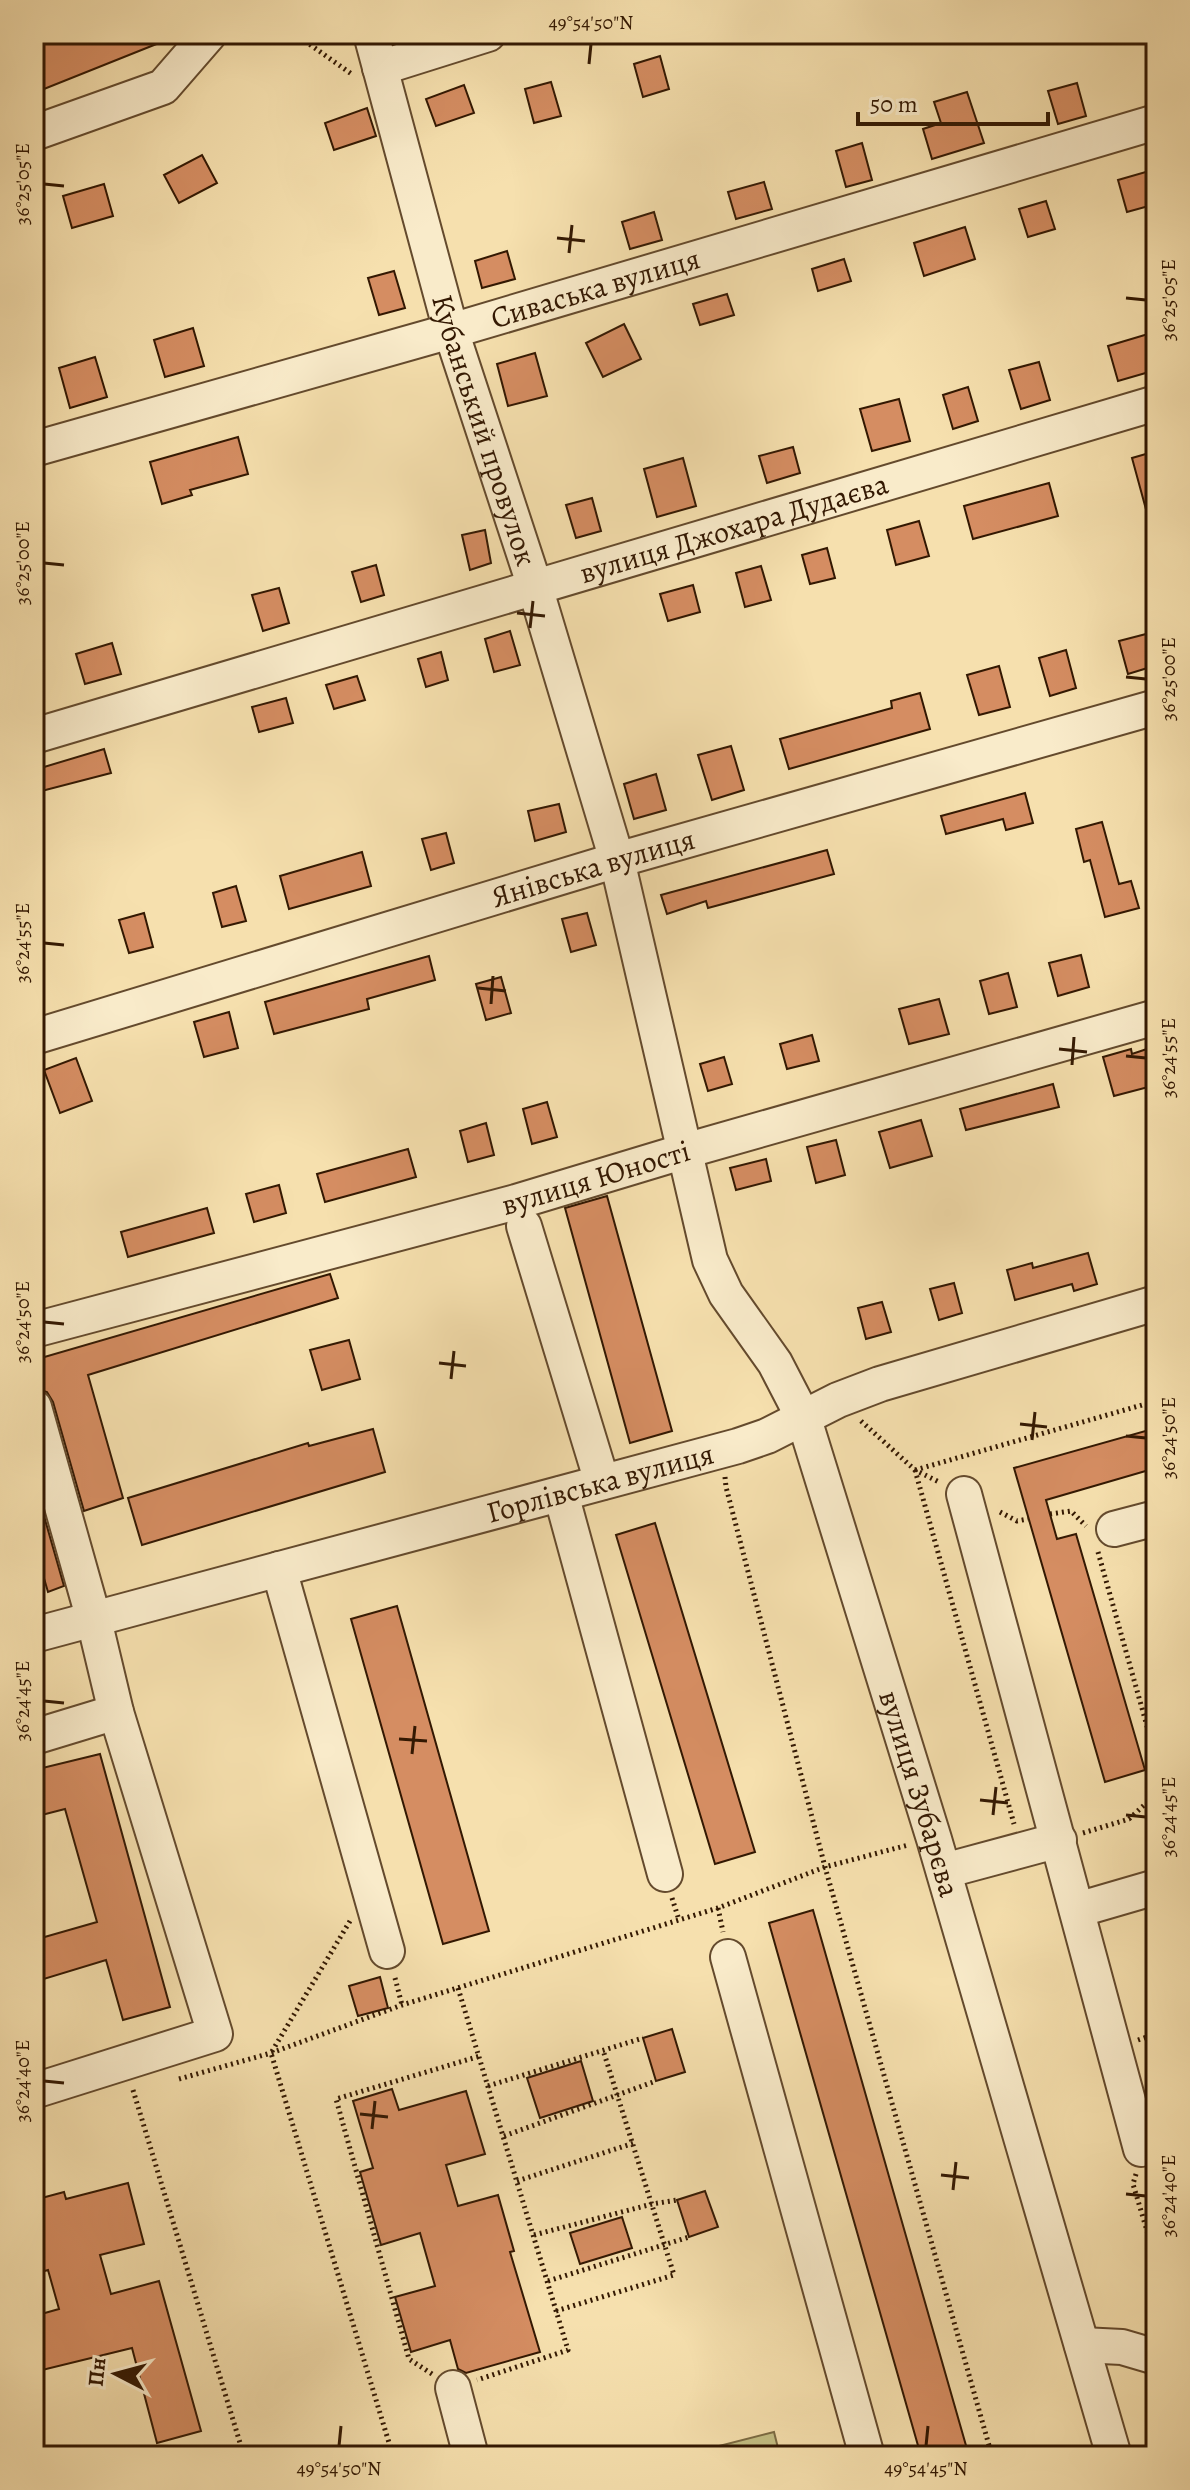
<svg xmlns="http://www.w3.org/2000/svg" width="1190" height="2490" viewBox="0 0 1190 2490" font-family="Alegreya,serif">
<rect width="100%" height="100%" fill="#f6e0ae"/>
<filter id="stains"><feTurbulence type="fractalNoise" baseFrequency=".0025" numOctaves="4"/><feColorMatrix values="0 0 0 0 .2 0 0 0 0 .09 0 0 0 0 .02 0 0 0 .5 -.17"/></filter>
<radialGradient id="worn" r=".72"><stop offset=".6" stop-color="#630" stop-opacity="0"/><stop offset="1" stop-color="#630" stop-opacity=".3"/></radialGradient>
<polygon fill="#c4c085" stroke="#7c6c44" stroke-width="2" points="774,2432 780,2456 680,2456"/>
<g fill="#d58d62" stroke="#331802" stroke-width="2">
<polygon points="63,34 179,34 179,35 34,93 34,45"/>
<polygon points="660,56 669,89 643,97 634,64"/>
<polygon points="551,82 561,116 534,123 525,89"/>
<polygon points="1077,83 1086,116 1058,124 1048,91"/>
<polygon points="464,85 474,113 436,126 426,99"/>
<polygon points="967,92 984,143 932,159 923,129 941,123 934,102"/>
<polygon points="367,108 376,136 334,150 325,123"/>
<polygon points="862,143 872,180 846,187 836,151"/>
<polygon points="202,155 217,183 179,203 164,175"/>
<polygon points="1156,169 1156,204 1127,212 1118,180"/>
<polygon points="764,182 772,209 736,219 728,192"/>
<polygon points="104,184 113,216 72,228 63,196"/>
<polygon points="1046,201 1055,229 1028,237 1019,209"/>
<polygon points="654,212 662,240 630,249 622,222"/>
<polygon points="965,227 975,259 924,276 914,243"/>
<polygon points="507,251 515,279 482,288 475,261"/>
<polygon points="844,259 851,281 818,291 812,269"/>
<polygon points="394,271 405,308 379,315 368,278"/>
<polygon points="727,294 734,315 700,325 693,304"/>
<polygon points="624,324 641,359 603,377 586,343"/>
<polygon points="193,328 204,366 165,377 154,340"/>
<polygon points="1148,334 1156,370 1118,381 1108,346"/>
<polygon points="535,353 547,396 508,406 497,364"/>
<polygon points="95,357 107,397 70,408 59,368"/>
<polygon points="1039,362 1050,400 1021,409 1009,370"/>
<polygon points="968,387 978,421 953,429 943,395"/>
<polygon points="899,399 910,441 872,451 860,409"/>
<polygon points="238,437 248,474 190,490 192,495 162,504 150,462"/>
<polygon points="793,447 800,473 767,483 759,456"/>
<polygon points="1156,451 1156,523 1150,524 1132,458"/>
<polygon points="683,458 696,506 657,517 644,469"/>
<polygon points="1049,483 1058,516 973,539 964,506"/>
<polygon points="592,498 601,531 576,538 566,505"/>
<polygon points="919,521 929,556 896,565 887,530"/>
<polygon points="485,530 491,563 470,570 462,535"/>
<polygon points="827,548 835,578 810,584 802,555"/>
<polygon points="376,565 384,595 361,602 352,572"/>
<polygon points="761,566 771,600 745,607 736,573"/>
<polygon points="693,585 700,612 668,621 660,594"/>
<polygon points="279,588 289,623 263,631 252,595"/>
<polygon points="510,631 520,665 494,672 485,639"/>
<polygon points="1146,634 1154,666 1128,674 1119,641"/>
<polygon points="112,643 121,674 85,684 76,654"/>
<polygon points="1066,650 1076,688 1050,696 1039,658"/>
<polygon points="441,652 448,680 426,687 418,659"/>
<polygon points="999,666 1010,707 979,715 967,675"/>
<polygon points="357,676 365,700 334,709 326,685"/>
<polygon points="920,693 930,729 789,769 780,739 892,708 891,701"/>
<polygon points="286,698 293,723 259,732 252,707"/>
<polygon points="731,746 744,790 712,800 698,755"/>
<polygon points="104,749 111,773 34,793 34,770"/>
<polygon points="656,774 666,810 634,819 624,784"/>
<polygon points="1025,793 1033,823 1006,830 1003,819 946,834 941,816"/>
<polygon points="559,804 566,832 535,841 528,811"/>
<polygon points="1102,822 1119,884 1131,881 1139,908 1105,917 1090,860 1084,862 1076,829"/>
<polygon points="446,833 454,863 431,870 422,839"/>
<polygon points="827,850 834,874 708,908 706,901 667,914 661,895"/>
<polygon points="362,852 371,886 289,909 280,876"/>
<polygon points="236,886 246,921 222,927 213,893"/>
<polygon points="144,913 153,947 129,953 119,920"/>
<polygon points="587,913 596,945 571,952 562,919"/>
<polygon points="1081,955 1089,987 1058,996 1049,963"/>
<polygon points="429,956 435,980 367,999 369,1009 274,1034 265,1002"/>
<polygon points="1008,973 1017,1007 989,1014 980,981"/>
<polygon points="501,977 511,1013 486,1020 476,984"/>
<polygon points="939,999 949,1034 909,1044 899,1009"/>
<polygon points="229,1012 238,1048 204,1057 194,1022"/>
<polygon points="812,1035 819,1061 787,1069 780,1044"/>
<polygon points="1156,1046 1156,1085 1114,1096 1103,1057 1131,1049 1132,1054"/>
<polygon points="724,1057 732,1084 708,1091 700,1064"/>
<polygon points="76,1058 92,1101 60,1113 44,1070"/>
<polygon points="1053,1084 1059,1107 966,1130 960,1109"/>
<polygon points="547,1102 557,1137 532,1144 523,1109"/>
<polygon points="921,1120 932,1156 890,1168 879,1132"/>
<polygon points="486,1123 494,1155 468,1162 460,1131"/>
<polygon points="836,1140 845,1175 816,1183 807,1147"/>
<polygon points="408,1149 416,1177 325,1202 317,1174"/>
<polygon points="766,1159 771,1181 736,1190 730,1168"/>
<polygon points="279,1185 286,1213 254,1222 246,1194"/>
<polygon points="607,1196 672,1431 630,1443 565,1208"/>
<polygon points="207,1208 214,1233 128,1257 121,1232"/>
<polygon points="1088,1253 1097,1284 1074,1291 1072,1284 1015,1300 1007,1270 1032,1263 1033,1268"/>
<polygon points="330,1274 338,1298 88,1375 123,1498 84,1511 53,1402 47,1392 34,1388 34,1360"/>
<polygon points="954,1283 962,1313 939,1320 930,1289"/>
<polygon points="882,1302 891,1332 866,1339 858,1308"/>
<polygon points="349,1340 360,1379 322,1390 310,1350"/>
<polygon points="1156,1428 1156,1468 1046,1500 1057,1539 1076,1534 1145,1770 1105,1782 1014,1468"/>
<polygon points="373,1429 385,1472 142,1545 128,1498 308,1443 309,1446"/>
<polygon points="34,1481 64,1586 48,1592 34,1544"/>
<polygon points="655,1523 755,1852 715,1864 616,1535"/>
<polygon points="397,1606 489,1931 443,1944 351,1619"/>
<polygon points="100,1754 170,2007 123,2020 106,1960 34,1982 34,1940 97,1922 65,1809 34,1817 34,1770"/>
<polygon points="813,1910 906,2236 969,2456 921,2456 799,2029 769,1923"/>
<polygon points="380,1977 388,2008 358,2016 349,1986"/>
<polygon points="672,2029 685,2072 656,2081 643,2038"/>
<polygon points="581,2061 593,2101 540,2118 527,2078"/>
<polygon points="392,2089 399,2110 466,2091 485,2154 446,2165 458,2206 498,2195 514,2251 510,2252 540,2352 466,2373 458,2369 450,2340 411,2352 395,2297 435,2286 420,2233 381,2245 360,2172 373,2168 353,2101"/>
<polygon points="128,2183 144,2244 100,2255 111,2294 159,2281 201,2431 157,2443 132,2348 34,2372 34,2316 59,2309 48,2270 34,2274 34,2200 64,2192 66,2199"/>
<polygon points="705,2191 718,2227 689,2237 677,2200"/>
<polygon points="622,2217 632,2248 580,2264 570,2233"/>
</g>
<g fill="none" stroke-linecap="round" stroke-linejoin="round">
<defs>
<g id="minor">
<path id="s1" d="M371 34 451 331 535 587 617 860 710 1260 726 1294 775 1363 804 1419 934 1839 1114 2456"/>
<polyline points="380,68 488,34"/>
<polyline points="34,133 163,87 209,34"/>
<path id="s2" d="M34 449 451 331 1156 122"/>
<path id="s3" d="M34 736 1156 403"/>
<path id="s4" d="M34 1037 617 860 1156 707"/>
<polyline points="524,1226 602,1482"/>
<path id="s5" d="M34 1330 516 1202 685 1151 1156 1017"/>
<polyline points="561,1494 665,1874"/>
<polyline points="964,1494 1141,2149 1156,2144"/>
<polyline points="1114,1529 1156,1518"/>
<polyline points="279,1569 387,1951"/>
<path id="s6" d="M34 1635 738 1446 767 1436 838 1400 880 1384 1156 1303"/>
<polyline points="34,1737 116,1712"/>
<polyline points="944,1871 1059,1840"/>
<polyline points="1077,1910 1156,1887"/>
<polyline points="728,1957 867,2456"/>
<polyline points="34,2091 215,2034 116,1712 94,1620 34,1407"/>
<polyline points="1082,2345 1122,2347 1156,2357"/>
<polyline points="453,2388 471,2456"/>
</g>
</defs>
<use href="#minor" stroke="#644a2d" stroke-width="38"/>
<g stroke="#331802" stroke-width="5" stroke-dasharray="2 4" stroke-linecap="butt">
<polyline points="295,34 353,75"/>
<polyline points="861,1421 915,1470 941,1483"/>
<polyline points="915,1470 1014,1824"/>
<polyline points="915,1470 1156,1401"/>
<polyline points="725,1477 726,1487 825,1867 992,2456"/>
<polyline points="1000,1512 1017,1521 1028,1519"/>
<polyline points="1050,1514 1071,1511 1086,1526"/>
<polyline points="1098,1552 1156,1758"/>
<polyline points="1083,1833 1129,1819 1156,1794"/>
<polyline points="672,1898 679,1920"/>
<polyline points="718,1908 723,1932"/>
<polyline points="350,1921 271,2053 393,2456"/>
<polyline points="395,1978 402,2005"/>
<polyline points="458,1988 568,2350 477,2380"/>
<polyline points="1138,2040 1156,2034"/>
<polyline points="179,2079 271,2053 402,2005 718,1908 825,1867 908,1845"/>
<polyline points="488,2086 643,2038"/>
<polyline points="133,2090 244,2456"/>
<polyline points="504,2136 656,2081"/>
<polyline points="1136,2174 1133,2184 1156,2261"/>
<polyline points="517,2181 634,2143"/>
<polyline points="534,2235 652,2204 677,2200"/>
<polyline points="548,2281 689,2237"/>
<polyline points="556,2311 674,2275 603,2050"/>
<polyline points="432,2374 409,2359 336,2099 480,2056"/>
</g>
<use href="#minor" stroke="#f9ebca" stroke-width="34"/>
</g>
<path fill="none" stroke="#331802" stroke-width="3" d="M589 64 591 44M44 184 64 186M557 238 585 241M569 253 572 225M1126 298 1146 300M44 563 64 565M517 613 545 616M530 628 533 601M1126 677 1146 679M44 943 64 945M478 988 506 991M491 1004 493 976M1059 1049 1087 1052M1126 1056 1146 1058M1072 1065 1074 1037M44 1322 64 1324M439 1363 466 1366M451 1379 454 1351M1020 1424 1047 1427M1126 1436 1146 1438M1032 1440 1035 1412M44 1701 64 1703M399 1739 427 1741M412 1754 415 1726M980 1800 1008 1803M993 1815 996 1787M1126 1815 1146 1817M44 2081 64 2083M360 2114 388 2117M372 2129 375 2101M941 2175 969 2178M953 2190 956 2162M1126 2194 1146 2196M339 2446 341 2426M926 2446 928 2426"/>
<g text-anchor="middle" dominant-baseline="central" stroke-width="8" stroke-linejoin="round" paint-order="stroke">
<g font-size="30" fill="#331802" stroke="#f9ebca">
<text stroke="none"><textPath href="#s2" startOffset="584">Сиваська вулиця</textPath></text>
<text stroke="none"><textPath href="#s1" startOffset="412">Кубанський провулок</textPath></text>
<text stroke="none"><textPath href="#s3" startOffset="730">вулиця Джохара Дудаєва</textPath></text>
<text stroke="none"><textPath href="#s4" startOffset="584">Янівська вулиця</textPath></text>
<text stroke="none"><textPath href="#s5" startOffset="582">вулиця Юності</textPath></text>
<text stroke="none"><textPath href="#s6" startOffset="586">Горлівська вулиця</textPath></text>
<text stroke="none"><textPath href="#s1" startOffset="1850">вулиця Зубарєва</textPath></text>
</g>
</g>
<rect width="1190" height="2490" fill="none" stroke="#f6e0ae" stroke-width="88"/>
<g transform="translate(116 2374) rotate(276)" stroke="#f9ebca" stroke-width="6" paint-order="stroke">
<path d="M0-6L14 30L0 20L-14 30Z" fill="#331802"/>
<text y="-12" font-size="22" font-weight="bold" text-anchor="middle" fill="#331802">Пн</text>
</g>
<path d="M858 112v12h190v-12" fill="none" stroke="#331802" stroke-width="4"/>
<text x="870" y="112" font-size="24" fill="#331802" stroke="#f9ebca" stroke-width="6" paint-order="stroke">50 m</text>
<rect x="44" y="44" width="1102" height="2402" fill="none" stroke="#331802" stroke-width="3"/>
<g font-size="20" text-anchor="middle" fill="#331802">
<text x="591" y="29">49°54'50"N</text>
<text transform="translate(22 184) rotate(-90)" y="7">36°25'05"E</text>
<text transform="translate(1168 300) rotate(-90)" y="7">36°25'05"E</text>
<text transform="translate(22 563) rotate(-90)" y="7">36°25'00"E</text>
<text transform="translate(1168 679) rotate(-90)" y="7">36°25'00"E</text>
<text transform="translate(22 943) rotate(-90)" y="7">36°24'55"E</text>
<text transform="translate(1168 1058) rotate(-90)" y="7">36°24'55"E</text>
<text transform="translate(22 1322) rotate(-90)" y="7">36°24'50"E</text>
<text transform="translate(1168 1438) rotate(-90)" y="7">36°24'50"E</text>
<text transform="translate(22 1701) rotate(-90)" y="7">36°24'45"E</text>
<text transform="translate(1168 1817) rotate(-90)" y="7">36°24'45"E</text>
<text transform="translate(22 2081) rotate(-90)" y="7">36°24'40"E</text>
<text transform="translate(1168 2196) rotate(-90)" y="7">36°24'40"E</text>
<text x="339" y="2475">49°54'50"N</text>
<text x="926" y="2475">49°54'45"N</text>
</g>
<rect width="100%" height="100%" filter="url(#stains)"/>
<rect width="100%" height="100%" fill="url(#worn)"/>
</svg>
